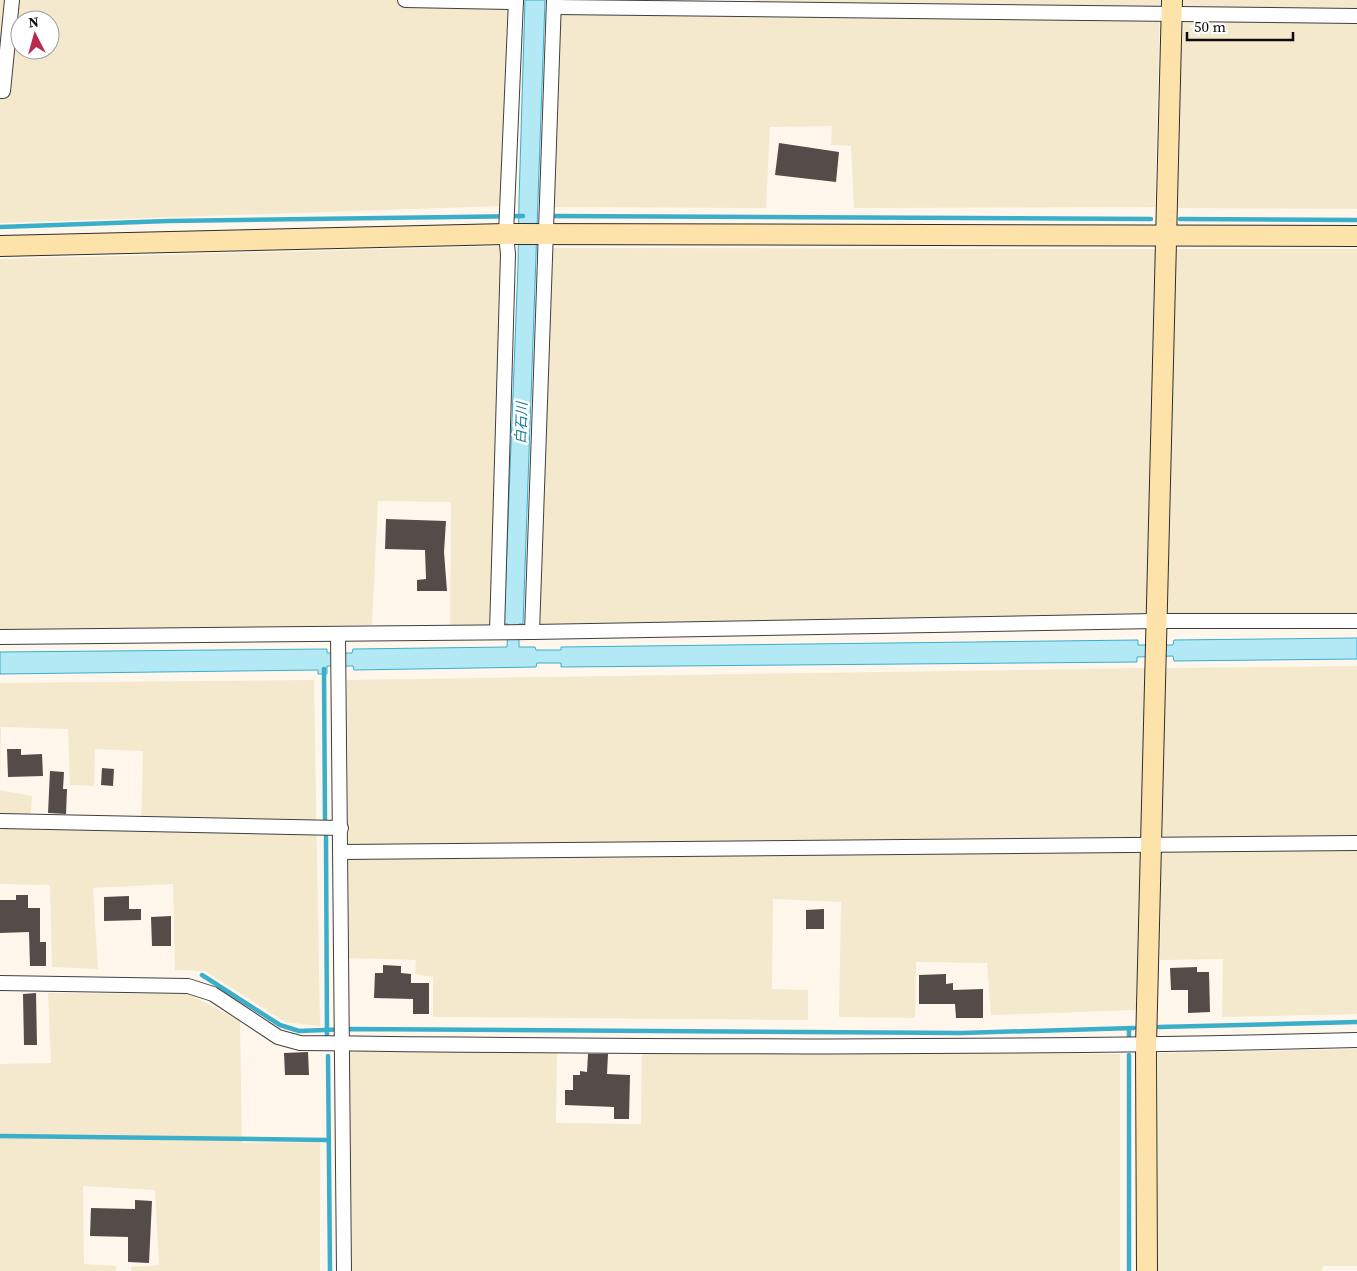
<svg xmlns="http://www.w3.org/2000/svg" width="1357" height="1271" viewBox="0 0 1357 1271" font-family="'Source Serif 4','Noto Sans JP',serif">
<rect width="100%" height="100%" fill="#fff7ec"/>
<g fill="#f4e9cd" fill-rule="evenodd">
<path d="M0 0H510L502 206 0 223ZM20 20H50V50H20Z"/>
<polygon points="560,0 705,0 705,14 755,14 755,0 1160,0 1155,207 854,208 851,146 831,145 832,126 770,127 766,208 551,207"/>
<polygon points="1183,0 1357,0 1357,209 1178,208"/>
<polygon points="501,246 492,626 450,628 451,502 378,501 372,625 0,631 0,259"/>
<polygon points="553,248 1155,249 1146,618 538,624"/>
<polygon points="1175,249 1357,249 1357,616 1166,618"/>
<polygon points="1357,666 1357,1014 1222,1017 1223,959 1160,960 1164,668"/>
<polygon points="1145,668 1136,1010 991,1015 987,963 916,962 915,1018 839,1017 841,902 773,899 772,989 808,990 808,1020 433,1017 433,977 415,974 416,960 349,958 347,680"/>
<path d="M314 680 320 1026 285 1022 205 971 175 970 173 884 93 888 98 969 52 967 50 885 0 884V683ZM1 727 68 729 70 785 94 786 95 749 143 751 141 829 30 826 32 796 0 790Z"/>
<polygon points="48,993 189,994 240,1021 242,1143 320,1142 320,1271 131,1271 131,1267 159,1265 155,1190 83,1186 84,1264 116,1266 116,1271 0,1271 0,1064 51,1063"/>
<polygon points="349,1049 557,1051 556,1123 641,1124 642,1051 1120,1054 1120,1271 352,1271"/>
<polygon points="1357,1049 1357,1266 1323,1266 1322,1271 1158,1271 1158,1053"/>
</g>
<polygon fill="#b2e9f5" stroke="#3baeca" points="525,0 545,0 523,624 519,624 519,647 535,647 536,650 561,650 561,647 1138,640 1138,645 1173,645 1174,640 1357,638 1357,659 1174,661 1173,656 1137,657 1137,662 561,667 561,663 537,663 536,667 354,670 353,666 327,666 327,674 318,674 318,670 0,674 0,652 327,649 327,653 352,653 353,649 507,647 508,624 504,624 518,266 519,201"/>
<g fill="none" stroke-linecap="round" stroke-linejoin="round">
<g stroke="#3baeca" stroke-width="4.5">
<polyline points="549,216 1151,219"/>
<polyline points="1180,219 1357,220"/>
<polyline points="0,227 168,221 523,216"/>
<polyline points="324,669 325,819"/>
<polyline points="326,837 327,1035"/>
<polyline points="202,975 280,1025 299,1031 350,1029 962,1033 1134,1028"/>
<polyline points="1159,1027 1357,1022"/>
<polyline points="1129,1028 1129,1037"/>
<polyline points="1129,1055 1129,1271"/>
<polyline points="328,1056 330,1271"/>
<polyline points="0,1136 328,1140"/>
</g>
</g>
<g fill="#554b49">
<polygon points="779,143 839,152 836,182 775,175"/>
<polygon points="386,519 446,521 444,552 447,591 417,591 417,580 426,579 425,550 385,549"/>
<polygon points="7,749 21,749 21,755 42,754 43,776 8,777"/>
<polygon points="102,768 114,769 113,786 101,785"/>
<polygon points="50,771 64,772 63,789 67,789 66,814 48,813"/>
<polygon points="16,895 28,895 28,908 40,908 40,942 46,942 46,966 30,966 29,932 0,933 0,900 16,900"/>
<polygon points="129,896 129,909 141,909 141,920 104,921 104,897"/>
<polygon points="824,909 824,929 806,929 806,910"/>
<polygon points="171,916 171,946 152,946 151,917"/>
<polygon points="383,965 401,966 401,973 411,974 411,983 429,983 429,1014 413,1014 413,999 374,998 375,973 383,973"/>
<polygon points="1197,967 1197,972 1209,972 1210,1012 1188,1013 1188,990 1171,990 1170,968"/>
<polygon points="946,974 946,984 953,983 953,990 983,989 983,1018 956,1018 955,1004 919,1004 919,975"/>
<polygon points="36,993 37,1045 24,1045 23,994"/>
<polygon points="308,1052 309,1075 285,1075 284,1053"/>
<polygon points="588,1054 608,1054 607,1074 630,1075 629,1119 614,1119 614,1107 565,1105 565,1090 573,1090 573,1075 580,1075 580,1071 587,1072"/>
<polygon points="135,1200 152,1201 149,1263 128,1262 128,1237 90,1236 91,1208 135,1209"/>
</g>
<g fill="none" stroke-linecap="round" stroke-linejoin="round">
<defs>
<g id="street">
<polyline points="405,0 516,2"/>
<polyline points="554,7 1357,16"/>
<polyline points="0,91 3,91 12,0"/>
<polyline points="497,632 508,254 506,234 516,0"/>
<polyline points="532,632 554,0"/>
<polyline points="338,634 344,1271"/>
<polyline points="0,637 532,632 1156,621 1357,621"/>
<polyline points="0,821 341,828"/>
<polyline points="341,852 1357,843"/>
<path d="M0 983 188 986 213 994 278 1037 300 1043C652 1047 1005 1049 1357 1040"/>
</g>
<g id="secondary">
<polyline points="0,246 506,234 1357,236"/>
<polyline points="1147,1271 1146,1046 1172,0"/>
</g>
</defs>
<use href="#street" stroke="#3f3f3f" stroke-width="16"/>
<use href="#secondary" stroke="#2e2e2e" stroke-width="22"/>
<use href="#street" stroke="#fff" stroke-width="14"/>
<use href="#secondary" stroke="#fde3a9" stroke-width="20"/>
</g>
<g text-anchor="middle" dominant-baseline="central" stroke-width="5" stroke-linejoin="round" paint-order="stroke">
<g font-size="14" font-style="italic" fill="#197d9b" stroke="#fff">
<text transform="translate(521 423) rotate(-88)">白石川</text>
</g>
</g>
<g transform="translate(35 35) rotate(354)"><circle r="24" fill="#ffffff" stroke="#9e9e9e"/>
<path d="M0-4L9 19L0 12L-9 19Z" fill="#b9284d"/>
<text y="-8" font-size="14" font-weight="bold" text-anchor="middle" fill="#0c0c0c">N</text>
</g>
<path d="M1187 32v8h106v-8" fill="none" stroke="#0c0c0c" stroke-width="2.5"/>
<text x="1194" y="32" font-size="15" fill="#0c0c0c" stroke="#ffffff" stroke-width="4" paint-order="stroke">50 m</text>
</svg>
